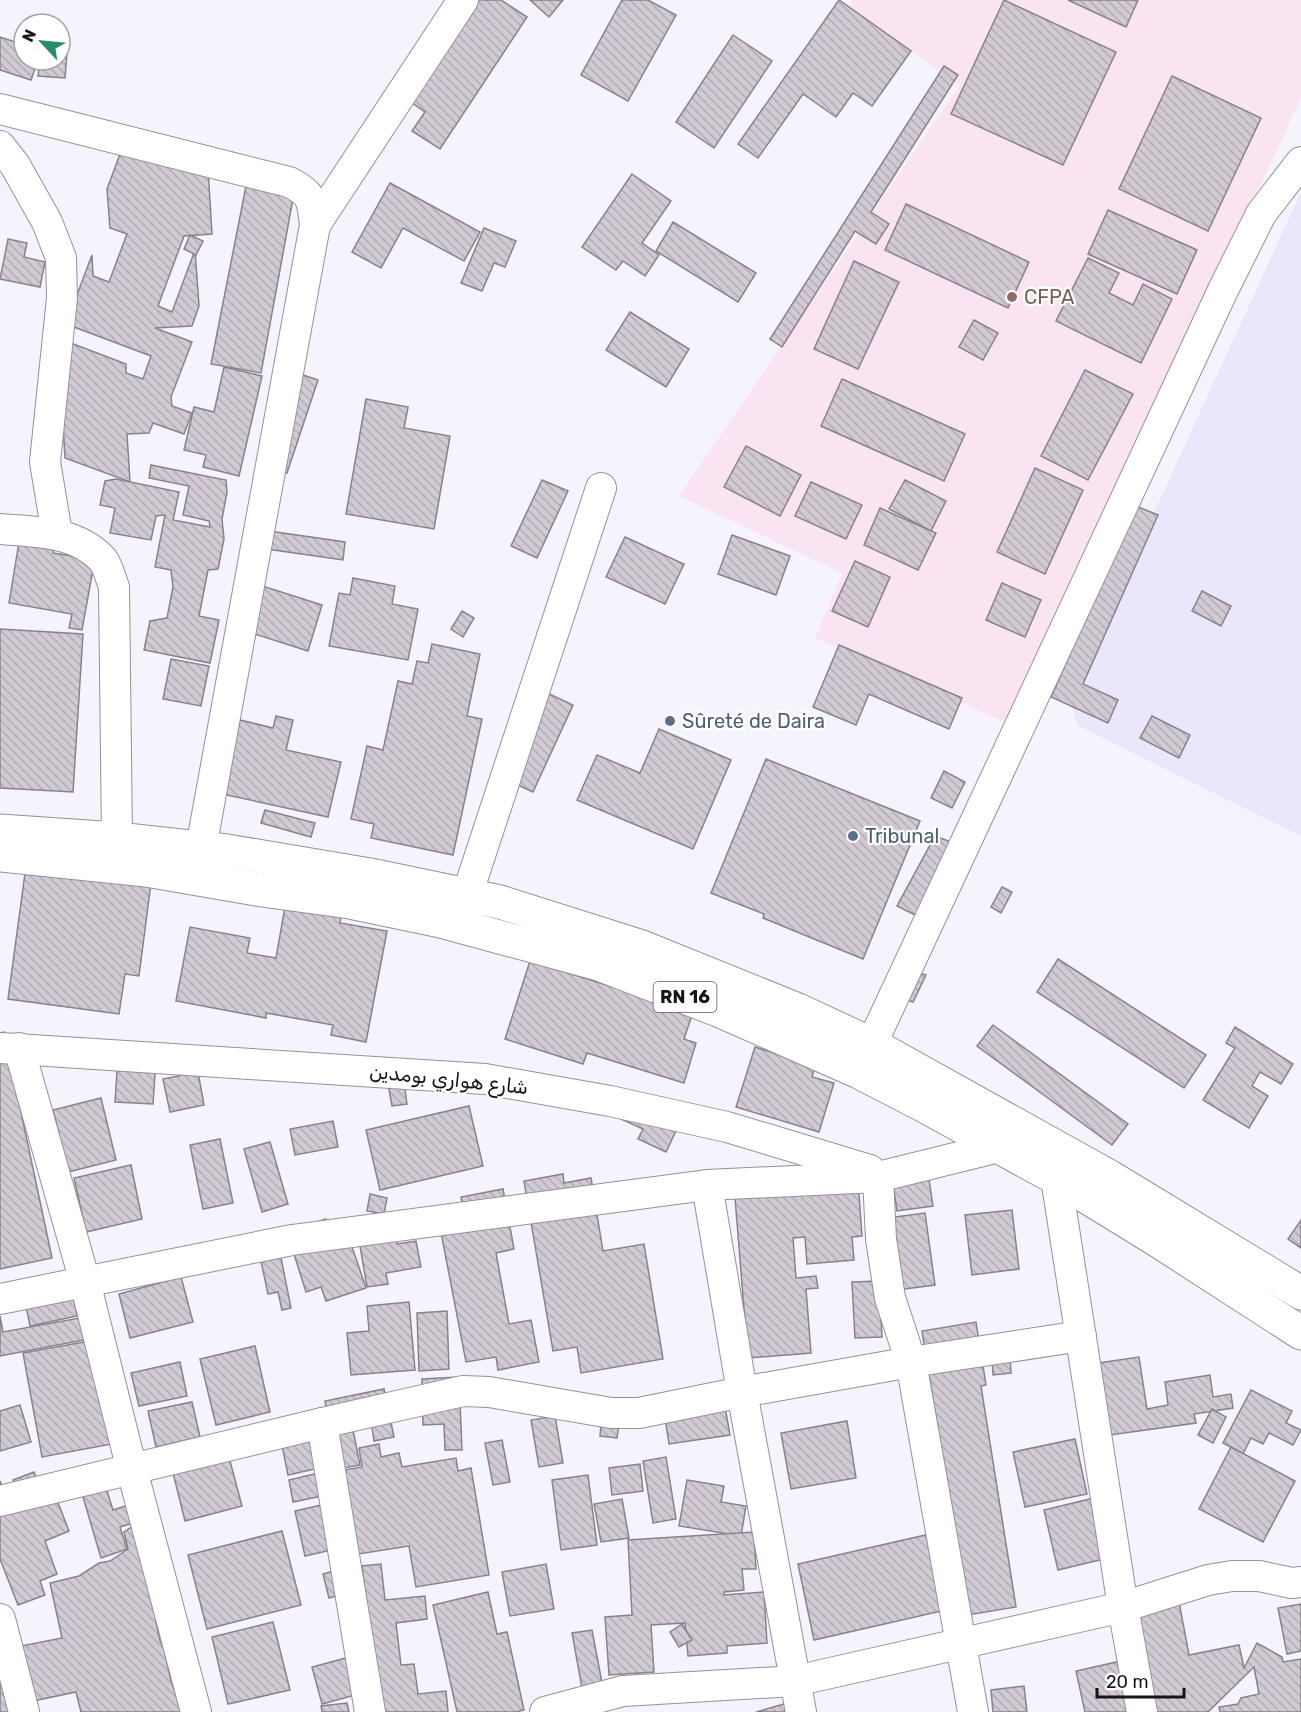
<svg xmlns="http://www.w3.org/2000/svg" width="1301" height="1712" viewBox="0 0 1301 1712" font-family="Rubik,Cairo,sans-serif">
<defs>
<pattern id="building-back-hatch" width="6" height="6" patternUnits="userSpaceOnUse" patternTransform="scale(1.5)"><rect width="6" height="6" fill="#d1c9d4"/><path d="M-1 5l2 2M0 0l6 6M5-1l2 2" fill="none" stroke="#b3acb5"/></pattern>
</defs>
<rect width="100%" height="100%" fill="#f5f4fd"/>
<polygon fill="#ebe7fb" points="1301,192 1301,836 1078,726 1069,698"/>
<polygon fill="#fae4f2" points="852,0 1301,0 1301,98 1009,724 815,638 842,573 679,496 960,85 850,8"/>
<g fill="url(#building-back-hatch)" stroke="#88828c" stroke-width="1.5">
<polygon points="473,0 501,0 527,17 440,149 412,131 425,112 408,100"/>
<polygon points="530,0 563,0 549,17"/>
<polygon points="622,0 648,0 676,15 628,101 581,75"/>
<polygon points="839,0 911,51 872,106 853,93 836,117 803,94 758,158 738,144"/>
<polygon points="1004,0 1116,52 1063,165 951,114"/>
<polygon points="1068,0 1138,0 1126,27"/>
<polygon points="733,35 772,61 714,148 676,122"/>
<polygon points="0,37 24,45 24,60 38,60 31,80 0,70"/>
<polygon points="60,53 67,53 65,78 38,76 40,60 60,60"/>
<polygon points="944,66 958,75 871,212 889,224 876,244 855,231 782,347 770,339"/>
<polygon points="1172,76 1261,118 1208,231 1119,189"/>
<polygon points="126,138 208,169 212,234 184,236 158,306 172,312 195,250 199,306 192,326 155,328 192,342 171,397 172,406 192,413 184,434 153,423 149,433 127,434 130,482 65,458 58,338 126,364 126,373 143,379 151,356 66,324 92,255 93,276 109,282 127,234 110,228 107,189"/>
<polygon points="632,174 671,201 642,243 659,255 645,276 623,261 616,270 582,247"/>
<polygon points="247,181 295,188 261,373 211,364"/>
<polygon points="390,183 480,232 464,261 403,228 381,268 352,252"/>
<polygon points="906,204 1029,262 1008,308 885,250"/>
<polygon points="1108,210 1197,250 1177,294 1088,254"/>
<polygon points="673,222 756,273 738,302 656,251"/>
<polygon points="484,228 516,241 505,267 494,263 482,291 461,283"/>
<polygon points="190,235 203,241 196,255 184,249"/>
<polygon points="8,239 27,243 24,257 45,262 40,287 0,279"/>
<polygon points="1088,258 1119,273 1109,293 1133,305 1143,284 1172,299 1141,363 1056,321"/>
<polygon points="854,261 899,282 858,369 814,349"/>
<polygon points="630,312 689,349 666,387 606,350"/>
<polygon points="974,320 998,333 983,360 959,347"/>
<polygon points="224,367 262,376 239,476 203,467 206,455 184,450 194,407 214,412"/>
<polygon points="1085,370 1133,394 1088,480 1041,456"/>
<polygon points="300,374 318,380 287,473 269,467"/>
<polygon points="842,379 965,434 944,481 821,426"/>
<polygon points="366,399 408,407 404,428 450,436 434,529 346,514"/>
<polygon points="746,446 801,475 780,516 724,487"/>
<polygon points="151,465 226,480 227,492 222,519 224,539 218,569 208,570 199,616 219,620 210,663 144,650 150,621 167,618 173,587 171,570 155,567 165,515 156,516 151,540 110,533 115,508 100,505 105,481 116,479 179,492 173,520 210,527 209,521 183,515 189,486 149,478"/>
<polygon points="1035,468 1083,490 1045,574 997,552"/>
<polygon points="542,480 568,491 537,558 511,546"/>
<polygon points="905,480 946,501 931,531 889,509"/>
<polygon points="811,482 862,505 846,539 795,516"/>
<polygon points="1136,506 1158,515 1083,684 1118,700 1108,723 1051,697"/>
<polygon points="880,508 936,533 918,570 864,545"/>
<polygon points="21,530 55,536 53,553 72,556 74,543 97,547 82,630 69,628 72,614 9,603"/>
<polygon points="262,530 345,542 343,560 260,548"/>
<polygon points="732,535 790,556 776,595 718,574"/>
<polygon points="625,537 684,564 665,604 606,577"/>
<polygon points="855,561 890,577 868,627 832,611"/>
<polygon points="353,578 395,586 392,604 418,609 408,660 329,646 339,593 350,595"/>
<polygon points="247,581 322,605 308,651 233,627"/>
<polygon points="1002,583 1041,600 1025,637 986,620"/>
<polygon points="1202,591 1231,606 1221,626 1192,611"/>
<polygon points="462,611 474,618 463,637 451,629"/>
<polygon points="0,629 83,634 73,792 0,788"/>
<polygon points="432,644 480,654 467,716 482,719 453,855 371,838 374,824 351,819 367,746 383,750 398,681 412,684 417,661 428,663"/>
<polygon points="839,645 962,698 949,729 869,694 856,725 813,707"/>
<polygon points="171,659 209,666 201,706 163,699"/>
<polygon points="545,692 573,705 533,792 505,779"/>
<polygon points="276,716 293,720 286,750 341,762 328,817 213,792 232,757 240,720 273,728"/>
<polygon points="1152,716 1190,735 1179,758 1140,738"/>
<polygon points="659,729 731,760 693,849 577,800 597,755 640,773"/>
<polygon points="766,759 920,821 863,959 763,918 764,914 711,893"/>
<polygon points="944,771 965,782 952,808 931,798"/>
<polygon points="265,810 315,823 311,837 261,823"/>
<polygon points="935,836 951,842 917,916 897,906"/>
<polygon points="26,866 151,883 139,976 125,974 119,1014 8,999"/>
<polygon points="1002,887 1012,892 1001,913 991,907"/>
<polygon points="286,901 342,911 340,923 387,931 366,1042 331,1035 333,1025 266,1013 266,1018 176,1001 190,927 250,938 247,953 276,958"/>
<polygon points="1058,959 1206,1055 1184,1088 1037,992"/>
<polygon points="530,961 693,1012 684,1039 696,1043 684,1083 587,1053 583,1064 505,1039"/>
<polygon points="915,972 926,975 913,1002 901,998"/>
<polygon points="993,1025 1128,1124 1112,1145 977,1046"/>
<polygon points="1235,1027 1293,1064 1281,1084 1260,1072 1252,1086 1268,1096 1249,1128 1203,1100 1235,1048 1226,1043"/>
<polygon points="4,1032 52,1258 0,1269 0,1033"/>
<polygon points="119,1041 157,1043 153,1104 115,1102"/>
<polygon points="755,1047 815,1066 812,1077 834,1083 819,1132 736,1107"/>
<polygon points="198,1072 204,1105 170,1112 163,1079"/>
<polygon points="403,1075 407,1104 392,1106 387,1078"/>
<polygon points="101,1098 116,1160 68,1172 53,1110"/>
<polygon points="469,1106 483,1166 380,1190 366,1130"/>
<polygon points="683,1116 666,1152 638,1139 643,1129 619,1118"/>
<polygon points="333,1121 338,1147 295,1155 290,1129"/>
<polygon points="220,1139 233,1203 203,1209 190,1145"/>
<polygon points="270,1142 288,1204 262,1212 244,1149"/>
<polygon points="131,1165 142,1219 86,1232 74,1178"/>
<polygon points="733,1173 858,1181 862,1236 852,1237 854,1260 807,1264 805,1237 793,1238 796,1278 816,1276 818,1288 806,1289 811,1353 748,1358"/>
<polygon points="928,1173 933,1206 897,1211 892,1178"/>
<polygon points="563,1174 564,1183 591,1178 603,1251 644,1244 663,1359 581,1373 577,1347 553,1351 524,1181"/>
<polygon points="503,1189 514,1249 496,1253 509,1324 531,1320 539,1362 498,1370 496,1357 466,1362 438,1217 464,1212 461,1197"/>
<polygon points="370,1194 387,1198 384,1214 367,1211"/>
<polygon points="1012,1210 1019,1269 972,1275 965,1215"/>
<polygon points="925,1213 935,1285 897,1290 888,1218"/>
<polygon points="326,1219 331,1234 346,1229 366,1288 326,1301 321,1287 306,1292 287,1232"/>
<polygon points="1301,1220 1301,1248 1288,1239"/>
<polygon points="395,1228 397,1244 416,1241 421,1267 386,1273 388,1284 367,1287 358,1234"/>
<polygon points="278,1243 291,1308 282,1310 278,1292 268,1294 258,1247"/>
<polygon points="69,1270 77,1316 30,1326 21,1280"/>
<polygon points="181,1277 193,1322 130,1338 119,1294"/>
<polygon points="879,1281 882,1337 855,1338 852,1282"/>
<polygon points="409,1302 415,1370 351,1375 347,1333 369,1331 367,1306"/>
<polygon points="447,1311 449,1369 419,1371 417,1313"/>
<polygon points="0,1316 3,1332 85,1317 89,1339 0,1356"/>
<polygon points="976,1322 986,1385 981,1386 1016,1607 968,1615 922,1331"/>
<polygon points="1009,1339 1011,1373 993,1375 991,1340"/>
<polygon points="89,1341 112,1444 42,1457 23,1353"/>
<polygon points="255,1346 270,1412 216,1425 200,1359"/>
<polygon points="1139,1357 1147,1409 1168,1405 1165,1382 1210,1375 1213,1397 1231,1394 1233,1408 1194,1414 1196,1423 1103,1436 1092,1364"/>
<polygon points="180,1362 187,1396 139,1406 131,1373"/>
<polygon points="459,1377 462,1450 445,1450 444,1424 423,1425 422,1379"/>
<polygon points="384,1389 394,1437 374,1441 372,1427 353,1430 360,1465 338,1469 325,1401"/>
<polygon points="1251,1390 1292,1411 1286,1423 1301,1430 1293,1445 1269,1433 1263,1444 1251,1438 1243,1454 1223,1443"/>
<polygon points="724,1401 730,1435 669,1444 664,1411"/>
<polygon points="192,1402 200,1437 156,1447 148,1411"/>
<polygon points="20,1405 31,1442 0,1451 0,1411"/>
<polygon points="1212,1409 1226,1417 1213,1443 1198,1435"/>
<polygon points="602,1414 620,1416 617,1438 600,1436"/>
<polygon points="555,1416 563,1463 539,1467 531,1420"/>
<polygon points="847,1421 856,1478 791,1489 781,1433"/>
<polygon points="320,1431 328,1466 288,1475 281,1440"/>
<polygon points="1075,1439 1087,1494 1025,1507 1013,1452"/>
<polygon points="502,1440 510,1482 493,1485 485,1443"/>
<polygon points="379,1444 381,1457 399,1453 402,1467 456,1458 458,1471 471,1468 489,1575 416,1587 409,1546 352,1555 338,1471 362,1467 359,1448"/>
<polygon points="1231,1447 1295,1481 1263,1542 1199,1509"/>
<polygon points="227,1450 242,1506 185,1521 171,1465"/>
<polygon points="666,1457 676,1519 653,1523 643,1461"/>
<polygon points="640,1464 643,1491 612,1495 609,1468"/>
<polygon points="34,1472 47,1504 57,1500 69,1531 45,1541 57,1574 40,1581 45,1595 18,1605 0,1559 0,1481 8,1501 20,1497 13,1480"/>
<polygon points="101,1472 113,1510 132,1504 137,1522 120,1527 127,1549 101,1558 78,1480"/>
<polygon points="323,1472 327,1495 293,1502 289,1480"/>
<polygon points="588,1475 597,1545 561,1550 552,1480"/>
<polygon points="687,1480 724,1486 721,1502 746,1506 741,1536 679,1526"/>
<polygon points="1094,1498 1108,1558 1058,1570 1044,1510"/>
<polygon points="622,1499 629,1538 601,1542 594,1504"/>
<polygon points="330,1503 340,1548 305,1556 295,1511"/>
<polygon points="136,1524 163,1617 156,1622 160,1641 164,1648 171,1681 182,1712 81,1712 76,1692 33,1701 21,1646 62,1638 50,1583 79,1576 99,1563 110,1561 128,1549 124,1532"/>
<polygon points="282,1531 301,1605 207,1629 188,1555"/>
<polygon points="754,1532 756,1569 742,1569 744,1590 724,1592 724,1595 764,1592 767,1643 727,1646 727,1653 688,1656 685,1623 651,1625 654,1672 609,1675 605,1617 632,1615 628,1540"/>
<polygon points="930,1534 946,1610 814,1640 798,1564"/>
<polygon points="381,1564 385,1600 425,1596 427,1619 396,1623 401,1665 414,1664 418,1694 446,1691 448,1712 379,1712 362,1566"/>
<polygon points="546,1564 554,1609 510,1616 502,1572"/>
<polygon points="340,1569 347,1593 329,1598 323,1574"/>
<polygon points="488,1592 497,1634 507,1632 524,1710 516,1712 457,1712 433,1605"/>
<polygon points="1179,1602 1189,1655 1239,1645 1244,1668 1257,1643 1282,1657 1283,1662 1301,1659 1301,1712 1220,1712 1219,1707 1238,1704 1241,1698 1259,1694 1254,1667 1208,1712 1150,1712 1131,1611"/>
<polygon points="1301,1604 1301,1651 1287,1654 1278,1608"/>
<polygon points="273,1622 290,1690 228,1704 212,1637"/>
<polygon points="682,1624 692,1640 679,1647 670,1632"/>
<polygon points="592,1630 602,1683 582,1688 572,1633"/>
<polygon points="0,1650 14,1712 0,1712"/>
<polygon points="357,1655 366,1692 322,1704 312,1667"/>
<polygon points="1121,1661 1132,1712 1085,1712 1076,1671"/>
<polygon points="1024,1686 1027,1712 993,1712 991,1690"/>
<polygon points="791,1702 792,1712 756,1712"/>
<polygon points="347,1703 349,1712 322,1712 321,1706"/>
</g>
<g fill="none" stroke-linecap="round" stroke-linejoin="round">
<defs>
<g id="minor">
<path d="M0 109 289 182C313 194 312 200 315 225L201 848"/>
<polyline points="0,146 15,165 47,222 61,258 62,298 45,462 57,534"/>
<polyline points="315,225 463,0"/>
<path d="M0 529C36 532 77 531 103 560 108 567 111 579 114 587L117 839 115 863"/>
<polyline points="467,895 601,488"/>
<polyline points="0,1048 485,1079 610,1101 727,1127 870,1170"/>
<polyline points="19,1048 85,1282 132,1470 196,1712"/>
<polyline points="861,1067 1223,290 1261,214 1301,162"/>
<polyline points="878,1177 881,1239 890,1298 911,1362 973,1712"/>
<polyline points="1056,1178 1123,1607 1142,1712"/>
<polyline points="707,1185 742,1392 801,1712"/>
<polyline points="0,1299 292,1240 707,1185 878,1177 999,1147"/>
<polyline points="322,1423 370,1712"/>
<polyline points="0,1501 322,1423 463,1391 489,1392 611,1413 639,1413 742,1392 911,1362 1081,1336"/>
<polyline points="0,1619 24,1712"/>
<polyline points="545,1712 623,1691 795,1681 1123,1607 1208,1580 1232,1576 1259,1576 1292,1583 1301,1582"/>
</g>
<g id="major">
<polyline points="0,831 117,839 227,851 370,875 500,902 642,947 798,1010 871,1044 1110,1177 1301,1293"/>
<polyline points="0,855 146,870 256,889 350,902 441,921 599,964 718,1010 859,1072 921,1104 1056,1178 1157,1240 1301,1333"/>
</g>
</defs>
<use href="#minor" stroke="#93919c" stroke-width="32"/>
<use href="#major" stroke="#93919c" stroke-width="35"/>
<use href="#minor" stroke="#fff" stroke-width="30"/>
<use href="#major" stroke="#fff" stroke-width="33"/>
</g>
<circle fill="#8d6e63" stroke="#fff" stroke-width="2" cx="1012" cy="297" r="6"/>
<g fill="#5c6f8a" stroke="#fff" stroke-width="2">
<circle cx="670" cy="721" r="6"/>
<circle cx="853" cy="836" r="6"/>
</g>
<g text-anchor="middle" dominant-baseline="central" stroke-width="4.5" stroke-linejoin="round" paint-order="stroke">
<rect fill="#fff" stroke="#5b5a5e" stroke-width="1.5" x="653.5" y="982" width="63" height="30" rx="4.5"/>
<g font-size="18" font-weight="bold" fill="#151419">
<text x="685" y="997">RN 16</text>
</g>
<g font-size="20" fill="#785e54" stroke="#fff" text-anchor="start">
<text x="1024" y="297">CFPA</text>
</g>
<g font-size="20" fill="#4e5e75" stroke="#fff" text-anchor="start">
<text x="682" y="721">Sûreté de Daira</text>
<text x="865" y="836">Tribunal</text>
</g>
<g font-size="20" fill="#151419" stroke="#fff">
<text transform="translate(449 1079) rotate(6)">شارع هواري بومدين</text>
</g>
</g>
<g transform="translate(42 42) rotate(296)"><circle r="28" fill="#ffffff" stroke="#a1a1a3" stroke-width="1.5"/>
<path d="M0-4.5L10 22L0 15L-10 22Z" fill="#288c67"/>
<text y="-9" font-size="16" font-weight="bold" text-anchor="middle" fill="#151419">N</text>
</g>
<path d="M1097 1688v9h87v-9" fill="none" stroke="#151419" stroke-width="3"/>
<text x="1106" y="1688" font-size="18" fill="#151419" stroke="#ffffff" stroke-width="4.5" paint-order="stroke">20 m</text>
</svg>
